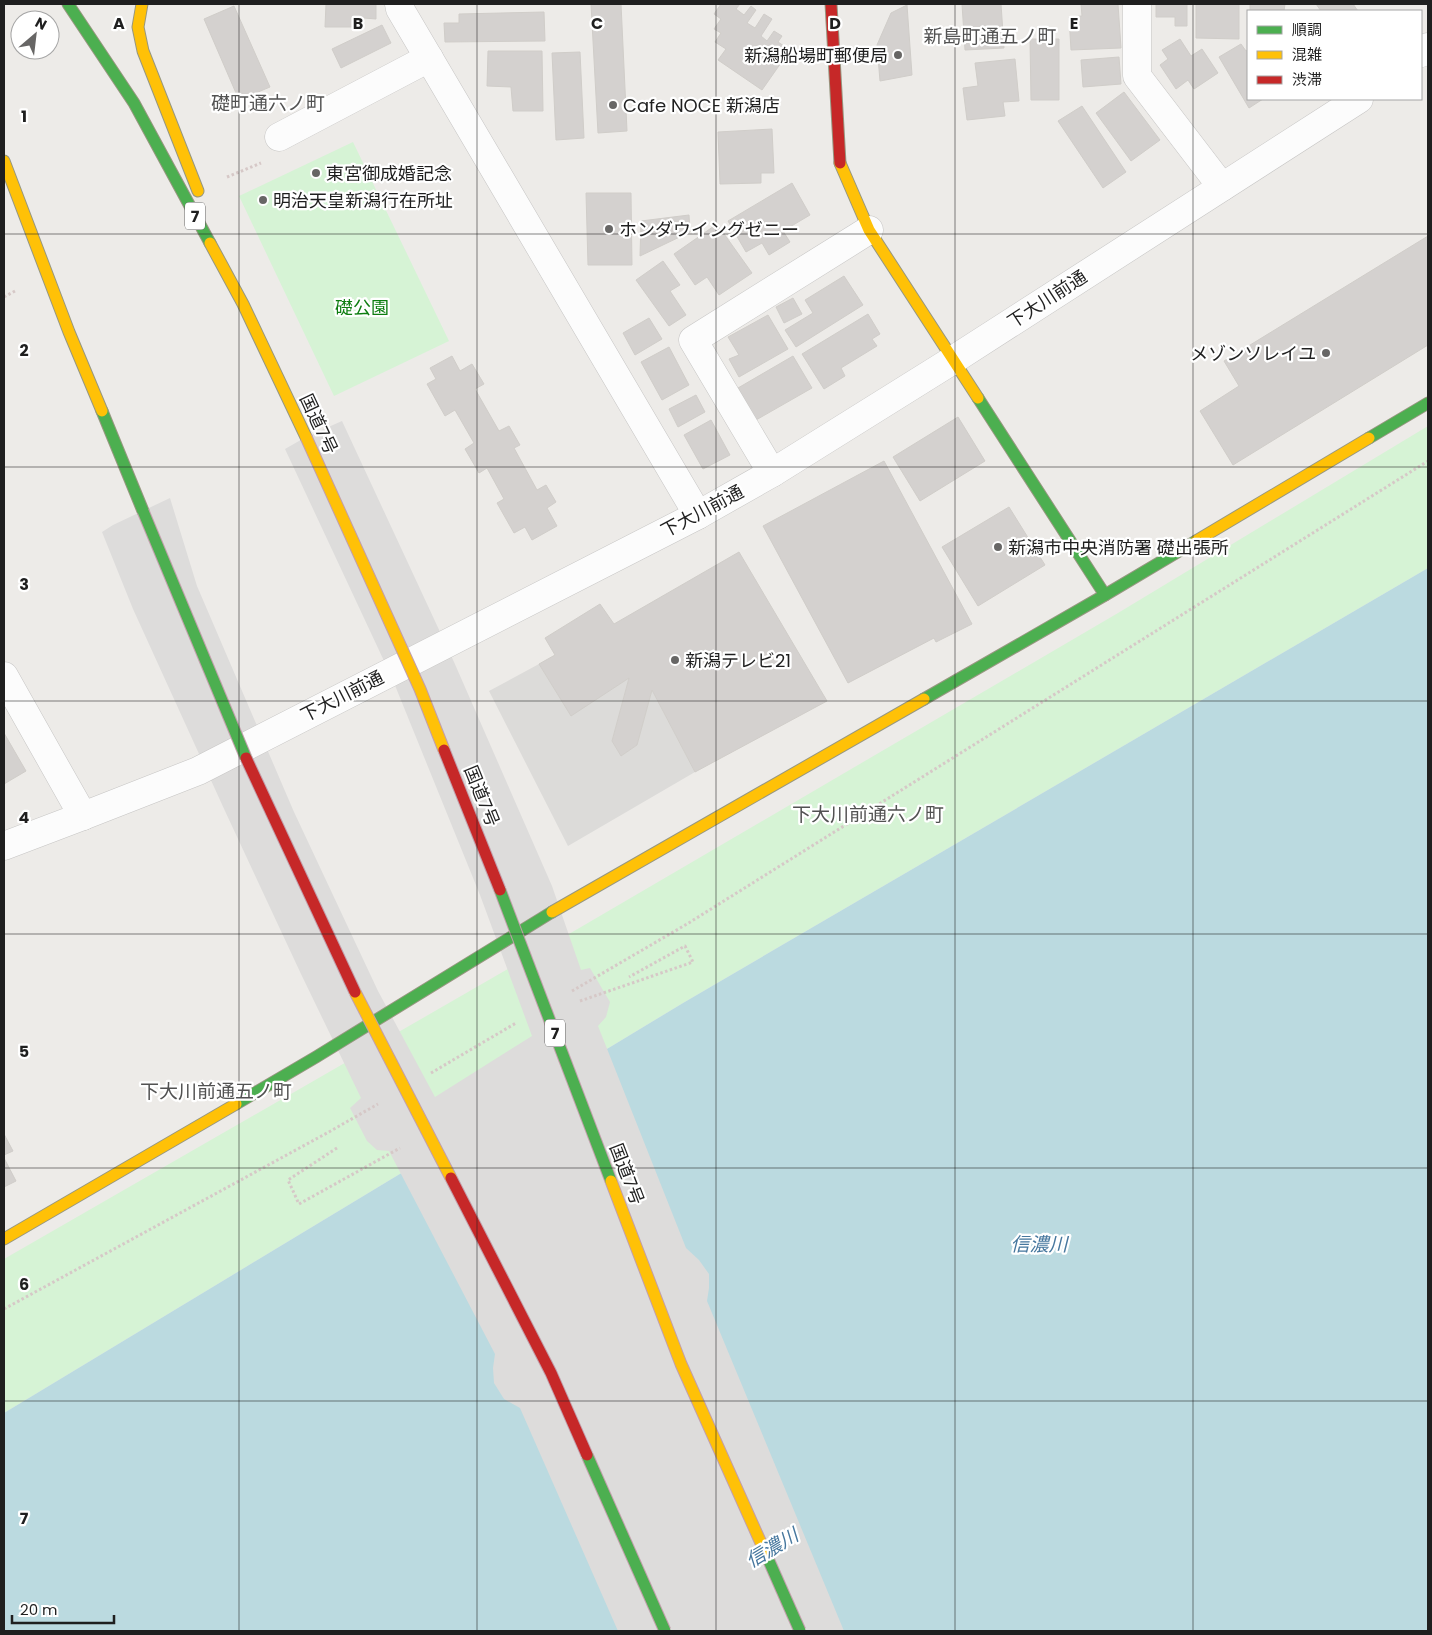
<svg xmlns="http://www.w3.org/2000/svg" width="1432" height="1635" viewBox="0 0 1432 1635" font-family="Poppins,'Noto Sans JP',sans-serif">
<rect width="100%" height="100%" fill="#edebe8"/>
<polygon fill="#dcdbd9" points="539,664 571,715 629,678 612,741 621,756 637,745 652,690 695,772 568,846 489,691"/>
<g fill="#d6f3d5">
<polygon points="353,142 449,341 334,396 239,196"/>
<polygon points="1428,426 1428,568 683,1003 4,1413 4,1259 581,927 1118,613"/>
</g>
<polygon fill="#bbdae0" points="1428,568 1428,1631 4,1631 4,1413 683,1003"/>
<polygon fill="#dddcdb" points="342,421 454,662 552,886 581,970 590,968 610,1002 606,1017 598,1026 686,1248 699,1260 709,1274 709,1288 707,1301 844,1631 618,1631 520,1408 504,1399 494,1383 493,1368 495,1354 389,1151 377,1150 367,1141 350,1108 361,1098 301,974 225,811 133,609 102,532 113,525 170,498 197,586 294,812 378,991 435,1097 532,1036 480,895 392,678 285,449 306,437"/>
<g fill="#d4d1cf" stroke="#d0cdc9">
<polygon points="326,4 376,4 376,19 364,18 363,27 325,27"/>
<polygon points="591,4 621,4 627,131 598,133"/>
<polygon points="721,4 740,4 736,9 744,15 751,6 756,10 747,23 755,28 764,14 772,19 761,36 767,41 774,31 782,36 778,42 790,50 762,90 718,60 726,49 715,42 721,33 714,29 721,19 714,14"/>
<polygon points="962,4 1001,4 1004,48 965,50"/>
<polygon points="1081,4 1118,4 1121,48 1071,50 1069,17 1082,16"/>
<polygon points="1156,4 1187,4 1187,26 1175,26 1175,17 1156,17"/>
<polygon points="1196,4 1239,4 1239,39 1196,38"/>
<polygon points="1250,4 1285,4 1284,11 1250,11"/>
<polygon points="1316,4 1353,4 1358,11 1321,11"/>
<polygon points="907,5 912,75 880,81 877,45 891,13"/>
<polygon points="234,6 270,87 239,100 204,19"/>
<polygon points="544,12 545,41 445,42 444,23 459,23 459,14"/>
<polygon points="382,25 391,43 341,68 332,49"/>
<polygon points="1030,39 1059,39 1059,100 1031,100"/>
<polygon points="1180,39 1191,56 1202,49 1218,73 1194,89 1188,80 1176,89 1160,65 1168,59 1162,50"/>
<polygon points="1241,44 1246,51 1248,50 1248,99 1263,99 1249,108 1219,57"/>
<polygon points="488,51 542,51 543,111 513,111 511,87 487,86"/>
<polygon points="580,52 584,138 556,140 552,53"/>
<polygon points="1119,57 1121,84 1083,87 1081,60"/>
<polygon points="1015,59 1019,101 1003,102 1005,116 967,120 963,88 978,86 975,63"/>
<polygon points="1124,92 1160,140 1131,161 1096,113"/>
<polygon points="1082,106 1126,172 1103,188 1058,121"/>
<polygon points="772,129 774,173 761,173 761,183 720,184 718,132"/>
<polygon points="792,183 810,215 783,231 790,242 769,255 762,243 746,252 728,221"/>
<polygon points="586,193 631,193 632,265 588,265"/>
<polygon points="689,215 690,232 640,256 641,221"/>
<polygon points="717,224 752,273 719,295 707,277 695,285 674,254"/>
<polygon points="1428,236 1428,345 1233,465 1200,411 1239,386 1224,361"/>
<polygon points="663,261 680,285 670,291 686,315 669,326 636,280"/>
<polygon points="844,276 863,305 796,347 785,330 813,313 805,300"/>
<polygon points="793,298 802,314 784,323 776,307"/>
<polygon points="868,314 880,334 872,339 877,346 841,368 845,376 824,389 802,354"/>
<polygon points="768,315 788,349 739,377 729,359 739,355 728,337"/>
<polygon points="649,318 662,339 635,355 623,333"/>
<polygon points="669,347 689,385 662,400 641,362"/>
<polygon points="452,356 460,371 472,364 484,384 475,389 499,431 509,426 520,445 514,448 537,490 546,485 556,502 547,508 557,526 532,540 525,527 514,533 497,503 504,499 487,468 479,473 465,449 474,443 455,410 445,416 427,384 436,379 430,368"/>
<polygon points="793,356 812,388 756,420 738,388"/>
<polygon points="696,395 705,412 678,427 669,409"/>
<polygon points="958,417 985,461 920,501 893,457"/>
<polygon points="711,420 730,455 703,469 684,435"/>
<polygon points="884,461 972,624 936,642 934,638 848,683 763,526"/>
<polygon points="1009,507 1045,565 978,606 942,547"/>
<polygon points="739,552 827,701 695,772 652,690 637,745 621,756 612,741 629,678 571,716 539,664 555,655 545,638 600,604 614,624"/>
<polygon points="4,733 26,771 4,784"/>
<polygon points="4,1134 13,1151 4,1155"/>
<polygon points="4,1158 16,1181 4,1187"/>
</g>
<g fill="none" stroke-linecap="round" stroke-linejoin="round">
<defs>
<g id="street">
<polyline points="399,4 400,9 698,515"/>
<polyline points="1137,4 1137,76 1222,187"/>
<polyline points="1421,53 1428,47"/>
<polyline points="279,137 429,58"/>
<polyline points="772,473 693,340 869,230"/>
<polyline points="4,676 83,816"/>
<polyline points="4,846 83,816 198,771 698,515 772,473 953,360 1359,99"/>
</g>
<g id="fast">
<polyline points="68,4 134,103 210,243"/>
<polyline points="978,398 1105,595"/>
<polyline points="102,411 143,511"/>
<polyline points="1369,438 1428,403"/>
<polyline points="924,699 1105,595 1196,541"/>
<polyline points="236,1104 316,1057 552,912"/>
</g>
<g id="slow">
<polyline points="142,4 138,27 143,51 198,191"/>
<polyline points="4,161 69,332 102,411"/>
<polyline points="840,163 869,230 978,398"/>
<polyline points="210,243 243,304 306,437"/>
<polyline points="1196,541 1369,438"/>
<polyline points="552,912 924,699"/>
<polyline points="4,1239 236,1104"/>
</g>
<polyline id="jam" points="831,4 840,163"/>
</defs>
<use href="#street" stroke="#c6c5c4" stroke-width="29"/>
<use href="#fast" stroke="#979780" stroke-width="13"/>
<use href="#slow" stroke="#979780" stroke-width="13"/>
<use href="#jam" stroke="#979780" stroke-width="13"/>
<g stroke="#d6c8c7" stroke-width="3" stroke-dasharray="2.5 2.5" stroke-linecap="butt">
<polyline points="227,177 261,163"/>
<polyline points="4,297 15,291"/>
<polyline points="572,991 687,924 1428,461"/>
<polyline points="580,1001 693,962 685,946 629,977"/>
<polyline points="431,1073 516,1023"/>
<polyline points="337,1148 288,1180 299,1204 400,1148"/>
<polyline points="4,1309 327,1133 378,1104"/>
</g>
<use href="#street" stroke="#fcfcfc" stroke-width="28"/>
<use href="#fast" stroke="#4caf50" stroke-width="11"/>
<use href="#slow" stroke="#ffc107" stroke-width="11"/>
<use href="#jam" stroke="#c62828" stroke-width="11"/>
<defs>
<g id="fast-bridge">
<polyline points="143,511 246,758"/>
<polyline points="500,890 611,1181"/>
<polyline points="587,1455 665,1631"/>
<polyline points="765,1552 800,1631"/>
</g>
<g id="slow-bridge">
<polyline points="306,437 420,689 444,750"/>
<polyline points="355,992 451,1178"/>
<polyline points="611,1181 681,1364 765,1552"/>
</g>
<g id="jam-bridge">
<polyline points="444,750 500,890"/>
<polyline points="246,758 355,992"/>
<polyline points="451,1178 551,1373 587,1455"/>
</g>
</defs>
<use href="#fast-bridge" stroke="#c29fab" stroke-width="13" stroke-linecap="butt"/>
<use href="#slow-bridge" stroke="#c29fab" stroke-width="13" stroke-linecap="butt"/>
<use href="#jam-bridge" stroke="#c29fab" stroke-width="13" stroke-linecap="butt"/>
<use href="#fast-bridge" stroke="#4caf50" stroke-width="11"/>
<use href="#slow-bridge" stroke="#ffc107" stroke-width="11"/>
<use href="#jam-bridge" stroke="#c62828" stroke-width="11"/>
</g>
<path fill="none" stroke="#1f1f1f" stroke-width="1" stroke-opacity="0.55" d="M239 4V1631M477 4V1631M716 4V1631M955 4V1631M1193 4V1631M4 234H1428M4 467H1428M4 701H1428M4 934H1428M4 1168H1428M4 1401H1428"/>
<g fill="#676665" stroke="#fff" stroke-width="2">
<circle cx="898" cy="55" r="5"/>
<circle cx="613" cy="105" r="5"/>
<circle cx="316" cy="173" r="5"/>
<circle cx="263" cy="200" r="5"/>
<circle cx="609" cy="229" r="5"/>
<circle cx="1326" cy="353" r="5"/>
<circle cx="998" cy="547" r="5"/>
<circle cx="675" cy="660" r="5"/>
</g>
<g text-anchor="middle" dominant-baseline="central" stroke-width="4.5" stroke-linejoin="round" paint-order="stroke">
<g fill="#fff" stroke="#626262" stroke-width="1">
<rect x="185" y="202.5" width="20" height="27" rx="4"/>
<rect x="545" y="1019.5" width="20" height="27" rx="4"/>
</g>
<g font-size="16" font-weight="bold" fill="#1f1f1f">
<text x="195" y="216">7</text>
<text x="555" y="1033">7</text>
</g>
<g font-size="18" fill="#1f1f1f" stroke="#fff" text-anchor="start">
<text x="888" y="55" text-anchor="end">新潟船場町郵便局</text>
<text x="623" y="105">Cafe NOCE 新潟店</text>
<text x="326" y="173">東宮御成婚記念</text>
<text x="273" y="200">明治天皇新潟行在所址</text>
<text x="619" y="229">ホンダウイングゼニー</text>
<text x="1316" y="353" text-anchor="end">メゾンソレイユ</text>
<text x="1008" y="547">新潟市中央消防署 礎出張所</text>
<text x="685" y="660">新潟テレビ21</text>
</g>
<g font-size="18" fill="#1f1f1f" stroke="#fff">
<text transform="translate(1047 299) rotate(-33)">下大川前通</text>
<text transform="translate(319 424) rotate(65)">国道7号</text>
<text transform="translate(702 511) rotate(-28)">下大川前通</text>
<text transform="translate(342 696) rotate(-27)">下大川前通</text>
<text transform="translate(482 796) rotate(68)">国道7号</text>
<text transform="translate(627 1174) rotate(69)">国道7号</text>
</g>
<g font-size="18" fill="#0d7d10" stroke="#fff">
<text x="362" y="307">礎公園</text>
</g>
<g font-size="19" fill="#525252" stroke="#fff">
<text x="990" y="36">新島町通五ノ町</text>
<text x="268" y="103">礎町通六ノ町</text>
<text x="868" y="814">下大川前通六ノ町</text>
<text x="216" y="1091">下大川前通五ノ町</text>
</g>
<g font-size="19" font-style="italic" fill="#46779e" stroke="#fff">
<text x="1039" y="1244">信濃川</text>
<text transform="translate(772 1548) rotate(-31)">信濃川</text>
</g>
</g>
<g font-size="16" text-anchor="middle" font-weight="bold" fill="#1f1f1f" stroke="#fff" stroke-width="4.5" stroke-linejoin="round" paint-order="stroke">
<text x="119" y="29">A</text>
<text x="358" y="29">B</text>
<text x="597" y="29">C</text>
<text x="835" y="29">D</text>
<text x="1074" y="29">E</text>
<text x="24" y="122">1</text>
<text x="24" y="356">2</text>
<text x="24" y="590">3</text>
<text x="24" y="823">4</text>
<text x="24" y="1057">5</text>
<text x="24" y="1290">6</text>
<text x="24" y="1524">7</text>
</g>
<rect width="1432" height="1635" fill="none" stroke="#1f1f1f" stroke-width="10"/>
<rect x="1247" y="10" width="175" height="90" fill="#ffffff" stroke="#a5a5a5"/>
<rect x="1257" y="26" width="25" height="8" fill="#4caf50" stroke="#a5a5a5"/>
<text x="1292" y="35" font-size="15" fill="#1f1f1f">順調</text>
<rect x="1257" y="51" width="25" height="8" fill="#ffc107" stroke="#a5a5a5"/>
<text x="1292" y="60" font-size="15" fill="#1f1f1f">混雑</text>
<rect x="1257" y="76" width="25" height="8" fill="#c62828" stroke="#a5a5a5"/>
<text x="1292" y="85" font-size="15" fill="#1f1f1f">渋滞</text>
<g transform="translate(35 35) rotate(28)"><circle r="24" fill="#ffffff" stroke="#a5a5a5"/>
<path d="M0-4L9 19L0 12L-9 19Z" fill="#676665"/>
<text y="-8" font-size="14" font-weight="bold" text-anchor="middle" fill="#1f1f1f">N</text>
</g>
<path d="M12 1615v8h102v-8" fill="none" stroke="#1f1f1f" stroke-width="2.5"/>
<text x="20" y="1615" font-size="15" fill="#1f1f1f" stroke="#ffffff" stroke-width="4" paint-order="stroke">20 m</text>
</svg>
